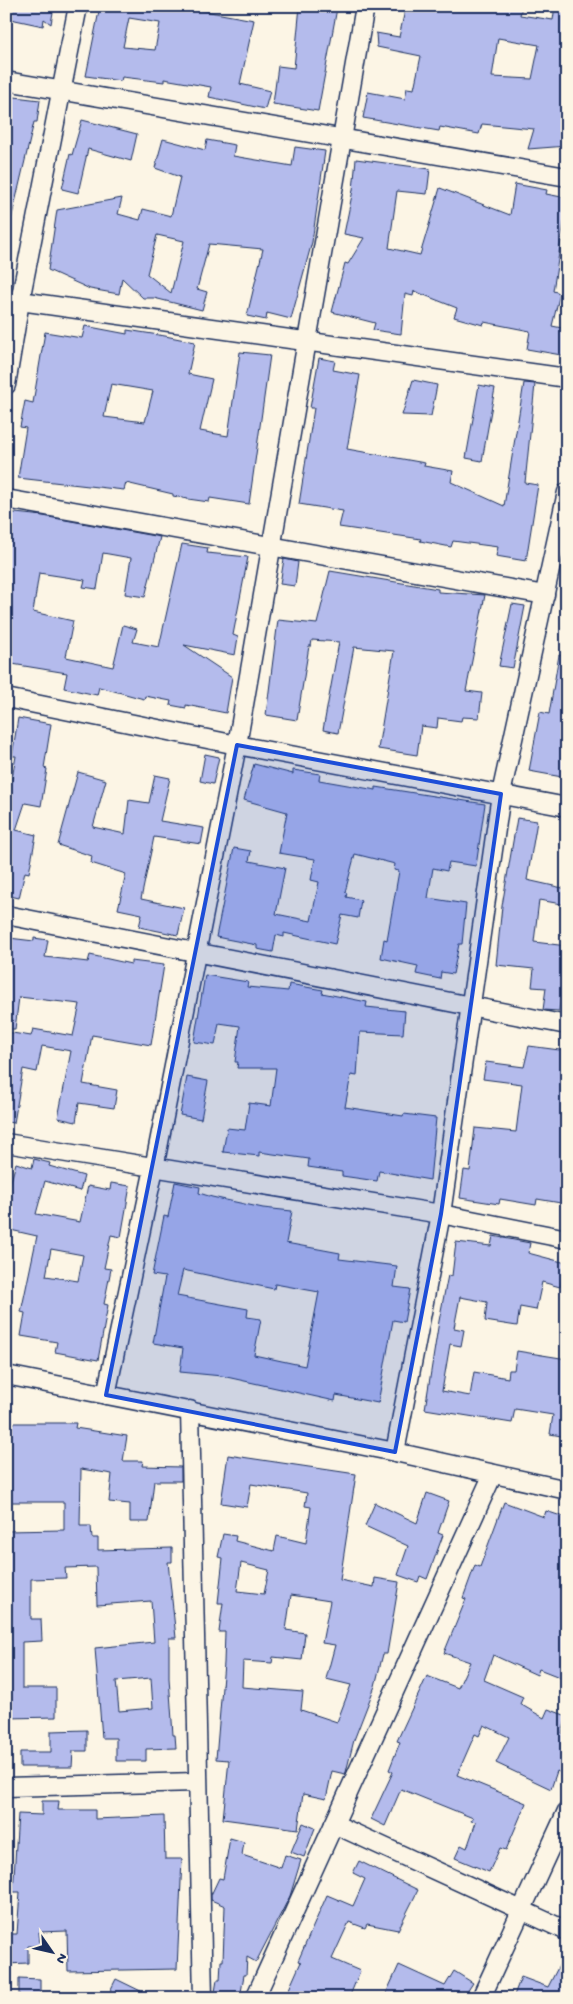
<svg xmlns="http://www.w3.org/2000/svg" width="573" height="2004" viewBox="0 0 573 2004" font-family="'Gochi Hand',sans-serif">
<rect width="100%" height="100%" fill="#fcf5e5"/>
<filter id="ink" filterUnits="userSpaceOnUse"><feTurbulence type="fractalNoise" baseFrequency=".02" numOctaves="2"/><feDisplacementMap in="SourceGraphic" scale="10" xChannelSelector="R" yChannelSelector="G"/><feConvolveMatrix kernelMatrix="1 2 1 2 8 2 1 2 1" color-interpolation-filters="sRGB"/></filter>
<g filter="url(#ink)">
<g fill="#b4bbec" stroke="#1b2f5e" fill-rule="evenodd">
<polygon points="6,6 54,6 51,24 44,19 43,26 6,18"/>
<path d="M100 6H161L181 10 182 7 254 20 240 84 270 91 265 109 209 97 211 87 164 79V82L122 77 121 81 86 76ZM129 18 160 23 155 50 123 47Z"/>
<polygon points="300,6 337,8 318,111 273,104 278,66 294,68"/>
<path d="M406 6H522L520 15 553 20 555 6H567V146L528 149 534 129 482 124 479 134 440 127 439 131 363 118 368 92 405 99 407 88 414 89 421 56 377 47 376 33 399 37ZM498 38 539 45 532 79 492 77Z"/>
<polygon points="6,96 40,100 37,122 34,122 11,220 6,220"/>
<polygon points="82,120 137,134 131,161 88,149 78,193 62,189 70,154 72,155"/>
<path d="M163 139 205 150 207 140 235 145 233 156 292 166 295 147 325 151 312 242 291 319 267 313 266 320 247 316 263 249 209 244 197 289 207 292 202 310 154 298H143L122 278 119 294 90 289 48 270 57 210 122 198 118 214 140 220 143 209 171 216 180 177 155 168ZM157 235 184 241 171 293 147 274Z"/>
<polygon points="356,159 430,169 427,194 397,191 389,248 420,255 440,188 510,215 515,184 547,190 546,194 567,198 567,223 564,222 553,291 560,293 552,326 567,329 567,356 527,349 530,331 484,322 483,325 454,317 457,308 414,291 413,296 405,294 401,334 373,330 375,323 332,312 345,263 348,264 364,238 344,234 353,190"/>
<path d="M85 326 127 334V330L165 336 195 342 188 374 212 379 200 431 228 436 240 352 270 355 249 504 210 498 209 502 188 499 173 496V494L126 483 124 490 18 478 26 428 20 427 25 401 33 403 45 332 82 338ZM111 384 153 391 145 422 104 417Z"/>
<polygon points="319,358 335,361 333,370 360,375 347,449 425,463 424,466 453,471 451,482 504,506 524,383 535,384 525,483 538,485 526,561 496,556 498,547 453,541 451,547 420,541 421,539 339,527 343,511 299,504 314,408 310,408"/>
<polygon points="413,380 437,385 431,416 402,415"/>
<polygon points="479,385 495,388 482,461 466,458"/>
<polygon points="6,512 43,516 160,537 145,597 125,594 131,558 103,553 97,589 83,587 85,580 39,573 33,612 73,621 66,657 113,667 123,625 137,629 133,642 159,647 182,544 208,548 207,553 248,557 233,635 238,637 235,655 184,645 232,677 226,713 186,705 186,708 170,705 171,701 145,696 144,699 99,687 97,695 64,688 67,673 6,663"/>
<polygon points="284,559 298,562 295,586 280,584"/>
<polygon points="330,571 438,589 438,592 485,595 466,691 482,693 479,718 462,717 461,721 438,718 437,728 421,726 417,755 378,749 394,651 354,647 338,733 323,730 339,642 312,640 311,646 309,646 297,720 266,715 278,620 317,624"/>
<polygon points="512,604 525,606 513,668 499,666"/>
<polygon points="559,655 567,656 567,753 562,777 529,771 540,712 549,714"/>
<polygon points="18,718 51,724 44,768 47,769 41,806 25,803 16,830 36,835 29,873 25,872 19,898 6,895 6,812 16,756 12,756"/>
<polygon points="205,754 219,757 213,784 200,781"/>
<polygon points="254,764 293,774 293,770 320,774 319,780 376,790 376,787 485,804 476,866 449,862 447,871 433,868 428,898 466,904 462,944 459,944 453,974 441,972 440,979 416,974 418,966 381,958 384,939 387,940 399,871 394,870 395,864 355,854 345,892 347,893 346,897 361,900 358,918 342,915 335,944 284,933 284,937 276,935 273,952 257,949 257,945 216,937 234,848 251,851 249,861 285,868 276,914 311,921 319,882 311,880 315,859 279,853 287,812 244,800"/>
<polygon points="78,772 106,780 93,827 125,834 129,800 149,803 155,775 170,778 160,821 204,828 201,844 154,837 141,899 184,908 178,935 139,927 142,914 118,909 126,874 91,863 92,856 58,845"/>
<polygon points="517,818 537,821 527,880 567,889 567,905 539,900 534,942 567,946 567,991 561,990 559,1011 543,1010 546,988 532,987 534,969 496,965 502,906"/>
<polygon points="9,938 34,941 34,938 48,940 45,957 88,962 90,955 131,964 131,961 164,965 151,1045 92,1035 83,1084 117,1090 114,1108 79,1103 76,1122 58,1118 71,1051 42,1046 37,1072 23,1069 14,1123 6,1122 6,1032 31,1036 33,1029 73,1036 80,1004 19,997 15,1029 6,1029 6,960"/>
<polygon points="205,975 248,982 247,987 288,991 289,984 323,990 322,993 367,1002 366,1007 405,1011 403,1034 360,1032 357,1076 351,1075 345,1107 403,1116 404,1114 436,1118 430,1180 379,1171 377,1181 342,1176 342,1172 308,1167 309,1159 259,1152 259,1156 223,1152 227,1128 245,1130 249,1103 271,1106 276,1068 237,1068 238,1062 235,1062 240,1026 219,1023 215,1045 194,1042"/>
<polygon points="529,1046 567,1051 567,1204 537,1199 536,1205 500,1199 499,1204 460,1198 464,1170 470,1171 475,1128 516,1132 522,1084 483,1079 486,1062 524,1067"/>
<polygon points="187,1077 208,1081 201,1119 180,1115"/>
<path d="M34 1159 50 1163 49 1166 84 1176 80 1191 45 1181 36 1214 80 1222 88 1186 110 1190 111 1183 130 1186 121 1237 111 1235 104 1268 111 1269 104 1304 108 1305 98 1360 55 1352 57 1342 21 1336 25 1313 21 1312 37 1236 6 1229V1199L16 1163 32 1168ZM51 1249 83 1255 78 1281 46 1276Z"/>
<path d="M175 1182 200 1187 199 1193 212 1197 263 1208 292 1211 286 1243 340 1253 339 1259 397 1266 394 1287 410 1289 404 1322 393 1320 378 1403 336 1395 335 1401 222 1376 180 1372 183 1348 153 1343 165 1277 152 1275 164 1216 168 1217ZM183 1270 274 1289 275 1284 319 1292 305 1366 254 1355 261 1319 247 1317 248 1309 177 1296Z"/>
<polygon points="493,1236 530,1243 528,1253 566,1263 560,1287 542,1282 536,1310 520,1307 517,1326 485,1321 487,1302 460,1297 454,1328 464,1330 461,1346 450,1344 442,1391 470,1396 474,1372 508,1378 509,1370 514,1370 517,1351 567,1359 567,1437 550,1434 553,1415 515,1409 512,1423 425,1409 439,1321 448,1275 452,1276 456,1242 491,1246"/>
<path d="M7 1423H76L75 1428 127 1436 123 1461H143L142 1466 181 1467V1481H154L149 1522H130V1504L109 1502 112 1474 81 1469 80 1526H91L92 1538H98V1550L172 1548V1562H168L176 1638H169V1678L173 1735H175L176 1748 146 1749V1761H116V1738H102L95 1648 154 1642 151 1601 97 1605 96 1567 65 1568 66 1578 31 1579V1619H41L42 1641 22 1642V1688H56V1717L9 1718 6 1531 64 1530V1502H6ZM151 1678 153 1708 119 1711 116 1681Z"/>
<path d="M228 1455 356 1474 340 1580 374 1587 375 1578 399 1582 387 1654H383L375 1686 354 1740 346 1772 345 1774 332 1771 326 1799 303 1794 298 1829 223 1819 229 1760 216 1759 224 1663 225 1632H219L223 1603H218L223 1558 218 1557 223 1534 236 1536 235 1541 274 1551 277 1536 306 1543 311 1507 305 1506 307 1493 251 1484 247 1507 221 1503ZM241 1563 269 1570 264 1594 237 1591ZM291 1595 330 1601 322 1643 335 1645 326 1679 351 1685 337 1722 301 1710 303 1692 242 1687 243 1661 272 1663 273 1657 302 1660 305 1633 286 1630Z"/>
<polygon points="427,1493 449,1501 438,1533 443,1535 427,1579 420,1576 418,1582 398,1575 408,1546 365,1526 375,1503 417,1523"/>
<polygon points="504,1502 544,1517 546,1511 567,1518 567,1680 539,1669 537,1675 493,1655 484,1680 523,1697 520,1704 544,1718 548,1709 567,1716 562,1733 567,1735 567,1776 557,1771 551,1789 496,1763 509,1737 484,1725 479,1736 475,1734 457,1775 526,1803 506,1850 500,1848 489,1872 455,1858 461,1845 467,1848 476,1822 471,1821 473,1818 401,1789 385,1826 371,1819 393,1772 389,1770 400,1742 397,1741 427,1676 458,1688 470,1662 444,1653 466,1599 463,1598 475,1565 480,1567"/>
<polygon points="87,1730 87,1751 73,1751 72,1767 20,1767 20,1752 51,1752 51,1731"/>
<polygon points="42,1801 59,1801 58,1810 95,1810 95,1819 164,1816 165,1859 182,1859 177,1969 68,1971 67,1931 39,1932 40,1946 28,1946 28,1963 6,1964 6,1934 17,1934 20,1892 13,1892 18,1814 42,1815"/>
<polygon points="303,1823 315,1828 304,1857 291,1852"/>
<polygon points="230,1838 244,1842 242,1855 281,1868 285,1855 301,1860 290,1896 256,1962 247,1957 246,1975 244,1975 240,1998 214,1998 217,1980 220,1980 221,1961 223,1961 225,1906 211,1900 211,1895 219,1878 223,1879"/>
<polygon points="359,1861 418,1890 398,1930 367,1924 365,1928 349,1922 332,1959 360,1971 349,1998 285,1998 301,1962 298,1961 327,1895 353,1906 365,1879 353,1873"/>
<polygon points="567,1950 567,1998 513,1998 521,1977 548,1987"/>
<polygon points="399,1965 445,1986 454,1971 473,1983 465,1995 470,1998 384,1998"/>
<polygon points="19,1978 40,1979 40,1998 19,1998"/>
<polygon points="116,1979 155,1998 123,1998 110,1991"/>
</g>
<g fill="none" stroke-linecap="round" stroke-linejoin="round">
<defs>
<g id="minor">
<polyline points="6,81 567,177"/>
<polyline points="6,299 567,378"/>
<polyline points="6,385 20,301 78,6"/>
<polyline points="6,499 545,595"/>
<polyline points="6,698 237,745 567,807"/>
<polyline points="6,915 567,1025"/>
<polyline points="6,1143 441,1214 567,1239"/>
<polyline points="6,1375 395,1452 567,1490"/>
<polyline points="106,1395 154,1168 237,745 365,6"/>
<polyline points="190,1410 203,1998"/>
<polyline points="395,1452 441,1214 501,794 567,492"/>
<polyline points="6,1787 197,1782"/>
<polyline points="334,1824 567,1931"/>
<polyline points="255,1998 493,1474"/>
<polyline points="481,1998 567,1811"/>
</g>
</defs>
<use href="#minor" stroke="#1b2f5e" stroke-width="21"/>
<use href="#minor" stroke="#fcf5e5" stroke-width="18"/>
</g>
</g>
<path fill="#1d4ed8" fill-opacity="0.2" stroke="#1d4ed8" stroke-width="4" stroke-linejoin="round" d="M237 745 501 794 441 1214 395 1452 106 1395Z"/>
<rect width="573" height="2004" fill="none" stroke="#fcf5e5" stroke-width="25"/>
<rect x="12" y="12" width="548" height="1979" fill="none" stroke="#1b2f5e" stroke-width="2" filter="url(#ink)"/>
<g transform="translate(52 1952) rotate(124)" stroke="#fcf5e5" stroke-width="4" paint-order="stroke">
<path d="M0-4L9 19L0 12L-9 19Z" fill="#1b2f5e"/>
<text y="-8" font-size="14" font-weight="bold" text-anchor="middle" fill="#1b2f5e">N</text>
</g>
</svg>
